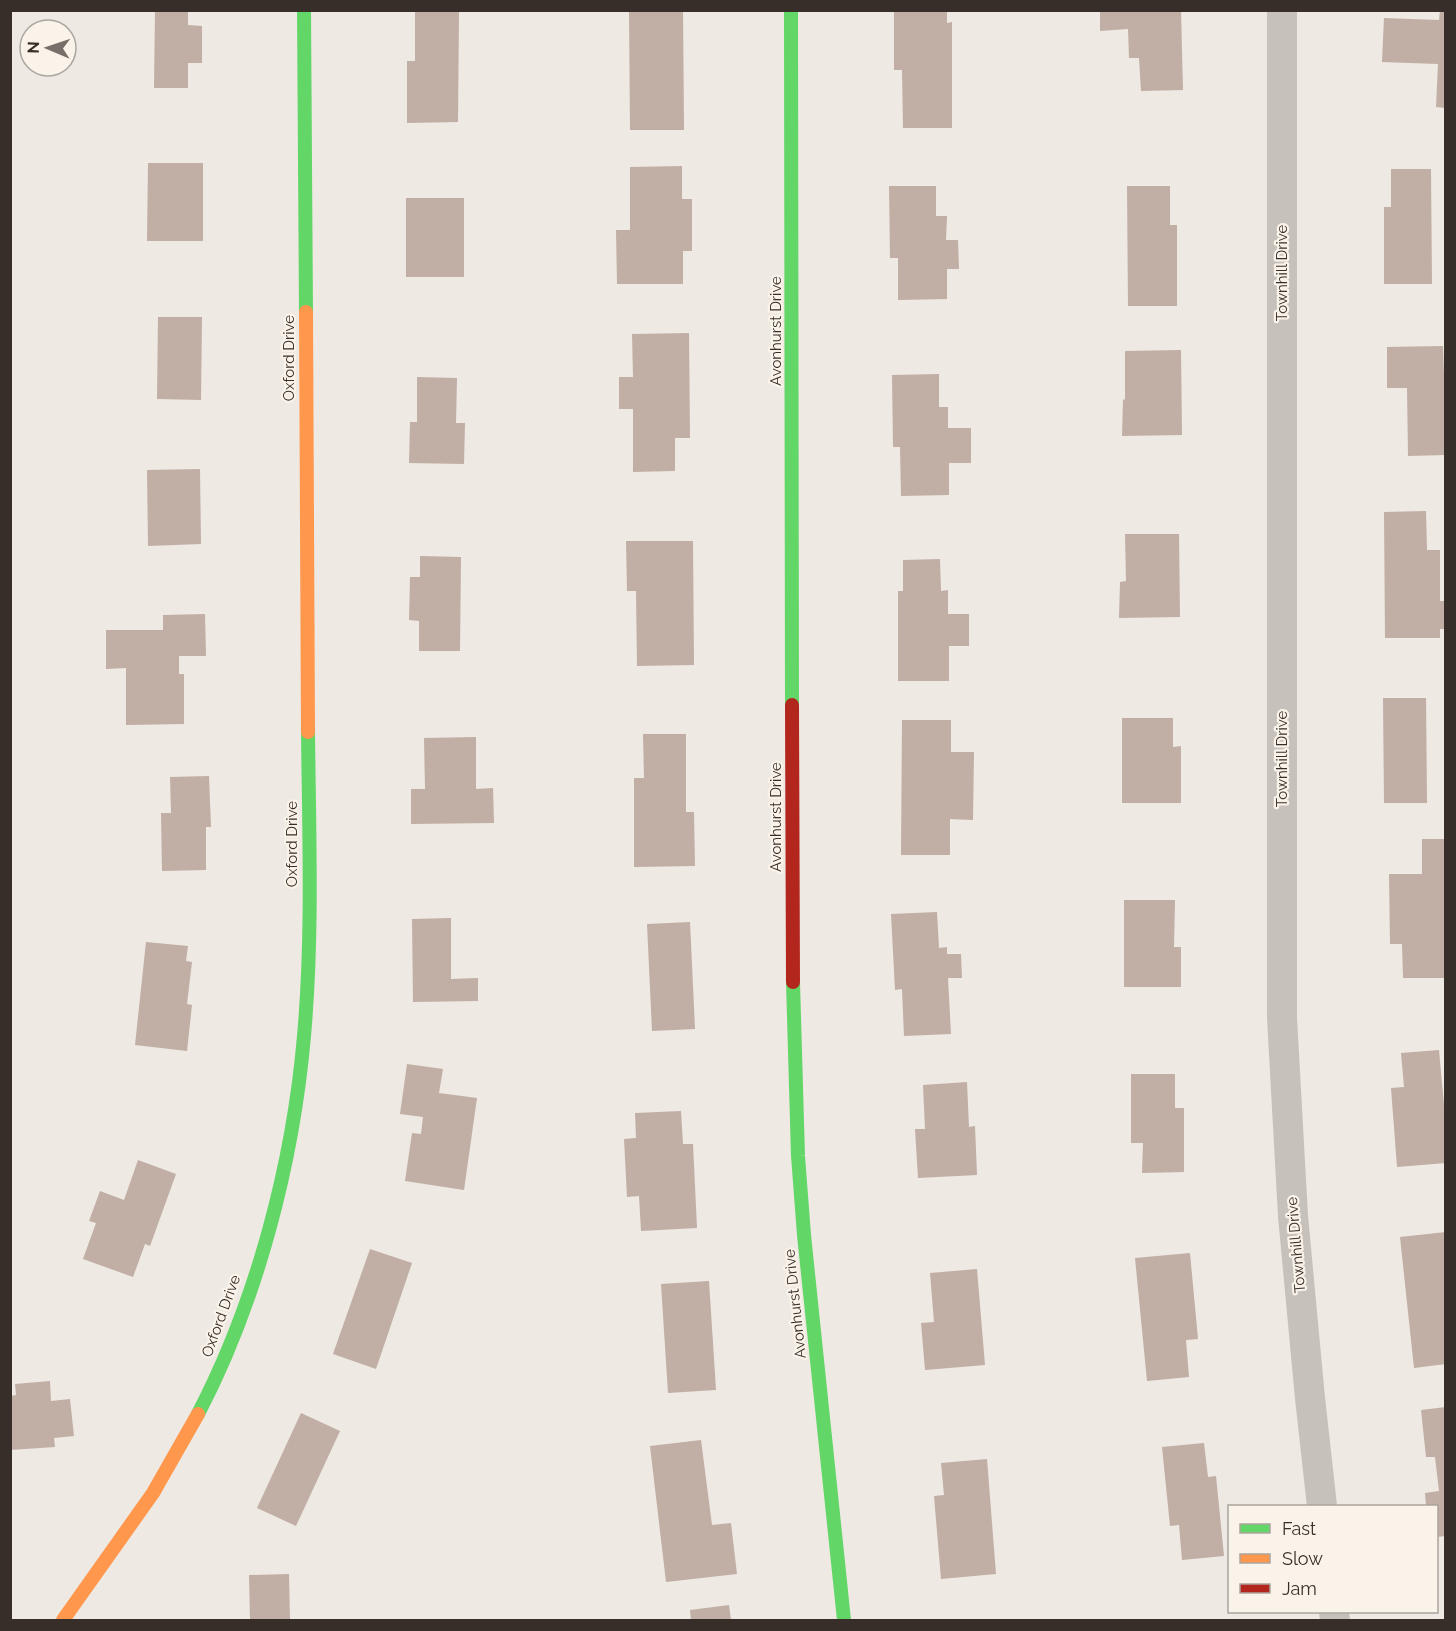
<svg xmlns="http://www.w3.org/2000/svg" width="1456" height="1631" viewBox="0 0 1456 1631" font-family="Raleway,sans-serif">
<rect width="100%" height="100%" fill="#eee9e3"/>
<g fill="#c1aea5">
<polygon points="155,10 188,10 188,25 202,26 202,63 188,63 188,88 154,88"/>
<polygon points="415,10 459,10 458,122 407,123 407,61 415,61"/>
<polygon points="629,10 683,10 684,130 630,130"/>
<polygon points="894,10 947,10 947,23 952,22 952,128 903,128 902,70 894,70"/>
<polygon points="1100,10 1181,10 1183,90 1141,91 1139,58 1129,58 1128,29 1100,31"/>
<polygon points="1440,10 1446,10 1446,108 1436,107 1438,64 1382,62 1384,18 1439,20"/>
<polygon points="148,163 203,163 203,241 147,241"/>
<polygon points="682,166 682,199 692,199 692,251 683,251 683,284 617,284 616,230 630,230 630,167"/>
<polygon points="1391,169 1431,169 1432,284 1384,284 1384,207 1391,207"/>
<polygon points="889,186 936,186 936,216 947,216 946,240 958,240 959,269 947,269 947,299 898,300 898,258 890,258"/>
<polygon points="1127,186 1170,186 1170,225 1177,225 1177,306 1128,306"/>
<rect x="406" y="198" width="58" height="79"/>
<polygon points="158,317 202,317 201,400 157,399"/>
<polygon points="689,333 690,438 675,438 675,471 633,472 633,409 619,409 619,377 633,377 632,334"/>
<polygon points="1443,346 1444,375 1446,375 1446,455 1408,456 1407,388 1387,388 1387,347"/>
<polygon points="1181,350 1182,435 1122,436 1123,399 1125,400 1125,351"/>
<polygon points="939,374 939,407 948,407 948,428 971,428 971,463 949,463 949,495 901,496 900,447 893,447 892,375"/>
<polygon points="417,377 457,378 456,423 465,423 464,464 409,463 410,422 417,422"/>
<polygon points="200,469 201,544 148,546 147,470"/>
<polygon points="1426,511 1427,550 1440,550 1440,601 1446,601 1446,629 1440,629 1440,638 1385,638 1384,512"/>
<polygon points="1125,534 1179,534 1180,617 1119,618 1120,582 1126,581"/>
<polygon points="626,541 693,541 694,665 637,666 636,591 627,591"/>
<polygon points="420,556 461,557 460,651 419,651 419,621 409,620 410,577 420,577"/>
<polygon points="940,559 941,591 948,590 948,614 969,614 969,646 949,646 949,681 898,681 898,591 903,591 903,560"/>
<polygon points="205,614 206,656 179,656 179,674 184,674 184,724 126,725 126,668 106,669 106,630 163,630 163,615"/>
<polygon points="1383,698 1426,698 1427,803 1384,803"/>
<polygon points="1122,718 1173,718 1173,747 1181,746 1181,803 1122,803"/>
<polygon points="902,720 951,720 951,752 974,752 973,820 950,819 950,855 901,855"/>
<polygon points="643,734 686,734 686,812 694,812 695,866 634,867 634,778 644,778"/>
<polygon points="476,737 476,789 493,788 494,823 411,824 411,789 425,789 424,738"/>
<polygon points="209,776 211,827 206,827 206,870 162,871 161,813 171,813 170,777"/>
<polygon points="1422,839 1446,839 1446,978 1403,978 1402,944 1390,944 1389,874 1422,874"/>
<polygon points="1124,900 1175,900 1174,947 1181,947 1181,987 1124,987"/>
<polygon points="937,912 939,948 947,947 947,954 961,954 962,978 948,978 951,1034 904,1036 902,989 895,990 891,914"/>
<polygon points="451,918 451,979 478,978 478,1001 413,1002 412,919"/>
<polygon points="690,922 695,1029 652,1031 647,924"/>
<polygon points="146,942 188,946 186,961 192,962 187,1004 192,1005 187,1051 135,1045"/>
<polygon points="1439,1050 1446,1127 1446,1163 1397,1167 1391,1088 1404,1087 1401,1053"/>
<polygon points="407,1064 443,1069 439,1093 477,1098 464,1190 405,1181 412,1133 421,1134 423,1117 400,1114"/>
<polygon points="1131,1074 1175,1074 1175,1108 1184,1108 1184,1172 1142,1173 1143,1143 1131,1143"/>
<polygon points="967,1082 969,1127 975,1126 977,1175 918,1178 915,1129 925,1129 923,1085"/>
<polygon points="681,1111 683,1144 693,1144 697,1228 641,1231 639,1196 627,1197 624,1139 636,1138 635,1113"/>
<polygon points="138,1160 176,1174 150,1246 145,1244 133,1277 83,1259 96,1223 89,1221 100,1191 124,1200"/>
<polygon points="1446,1232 1446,1364 1414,1368 1400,1237"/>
<polygon points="370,1249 412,1263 376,1369 333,1354"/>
<polygon points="1190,1253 1198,1339 1186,1340 1189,1377 1147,1381 1135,1258"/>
<polygon points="977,1269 985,1365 925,1370 921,1323 934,1322 930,1273"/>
<polygon points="709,1281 716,1390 668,1393 661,1284"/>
<polygon points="50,1381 51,1401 70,1399 74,1436 54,1438 55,1447 10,1450 10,1396 16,1395 15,1384"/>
<polygon points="1446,1407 1446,1536 1436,1537 1436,1506 1426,1506 1425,1493 1439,1491 1435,1457 1426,1457 1421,1410"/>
<polygon points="301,1413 340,1431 296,1526 257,1508"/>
<polygon points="701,1440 712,1525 731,1523 737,1574 666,1582 650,1446"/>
<polygon points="1204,1443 1208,1477 1216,1476 1224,1556 1182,1560 1179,1525 1170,1526 1162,1447"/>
<polygon points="987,1459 996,1574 941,1579 934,1496 944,1495 941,1463"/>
<polygon points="289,1574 290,1620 250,1620 249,1575"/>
<polygon points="729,1605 731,1620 691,1620 690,1610"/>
</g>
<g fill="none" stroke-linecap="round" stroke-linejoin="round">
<g stroke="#c7c1bb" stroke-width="30">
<polyline points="1282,10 1282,1018 1293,1216 1310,1398 1322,1506"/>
<polyline points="1334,1612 1335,1620"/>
</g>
<g stroke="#63d668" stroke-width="14">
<polyline points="304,10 306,312"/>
<polyline points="791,10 792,705"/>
<polyline points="793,982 798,1156 804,1235 844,1620"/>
<path d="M198 1414C257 1301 293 1163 304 1036 313 935 309 833 308 732"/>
</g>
<g stroke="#ff974d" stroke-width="14">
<polyline points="306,312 308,732"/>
<polyline points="63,1620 153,1493 198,1414"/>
</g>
<polyline stroke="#b3261e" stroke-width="14" points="792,705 793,982"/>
</g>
<g text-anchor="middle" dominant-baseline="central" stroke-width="4.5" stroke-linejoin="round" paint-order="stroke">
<g font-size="15" fill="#382e29" stroke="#faf3ea">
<text transform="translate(1282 273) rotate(-90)">Townhill Drive</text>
<text transform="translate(776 331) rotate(-90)">Avonhurst Drive</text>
<text transform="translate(289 358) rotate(-90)">Oxford Drive</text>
<text transform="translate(1282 759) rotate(-90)">Townhill Drive</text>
<text transform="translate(776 817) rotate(-90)">Avonhurst Drive</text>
<text transform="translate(292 844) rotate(-90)">Oxford Drive</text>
<text transform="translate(1296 1245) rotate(-95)">Townhill Drive</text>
<text transform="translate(795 1304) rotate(-96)">Avonhurst Drive</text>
<text transform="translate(221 1316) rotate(-70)">Oxford Drive</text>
</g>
</g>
<rect width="1456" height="1631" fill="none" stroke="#382e29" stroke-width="24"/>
<rect x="1228" y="1505" width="210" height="108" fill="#faf3ea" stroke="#aca49d" stroke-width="1.5"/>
<rect x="1240" y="1524" width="30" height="9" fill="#63d668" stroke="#aca49d" stroke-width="1.5"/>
<text x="1282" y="1535" font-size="18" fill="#382e29">Fast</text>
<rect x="1240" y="1554" width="30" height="9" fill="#ff974d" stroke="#aca49d" stroke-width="1.5"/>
<text x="1282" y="1565" font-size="18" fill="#382e29">Slow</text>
<rect x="1240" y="1584" width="30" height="9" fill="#b3261e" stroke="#aca49d" stroke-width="1.5"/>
<text x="1282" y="1595" font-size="18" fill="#382e29">Jam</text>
<g transform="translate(48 48) rotate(272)"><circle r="28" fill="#faf3ea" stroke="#aca49d" stroke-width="1.5"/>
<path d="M0-4.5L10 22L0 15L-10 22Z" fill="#786f6a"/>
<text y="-9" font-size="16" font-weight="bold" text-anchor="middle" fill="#382e29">N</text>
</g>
</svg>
